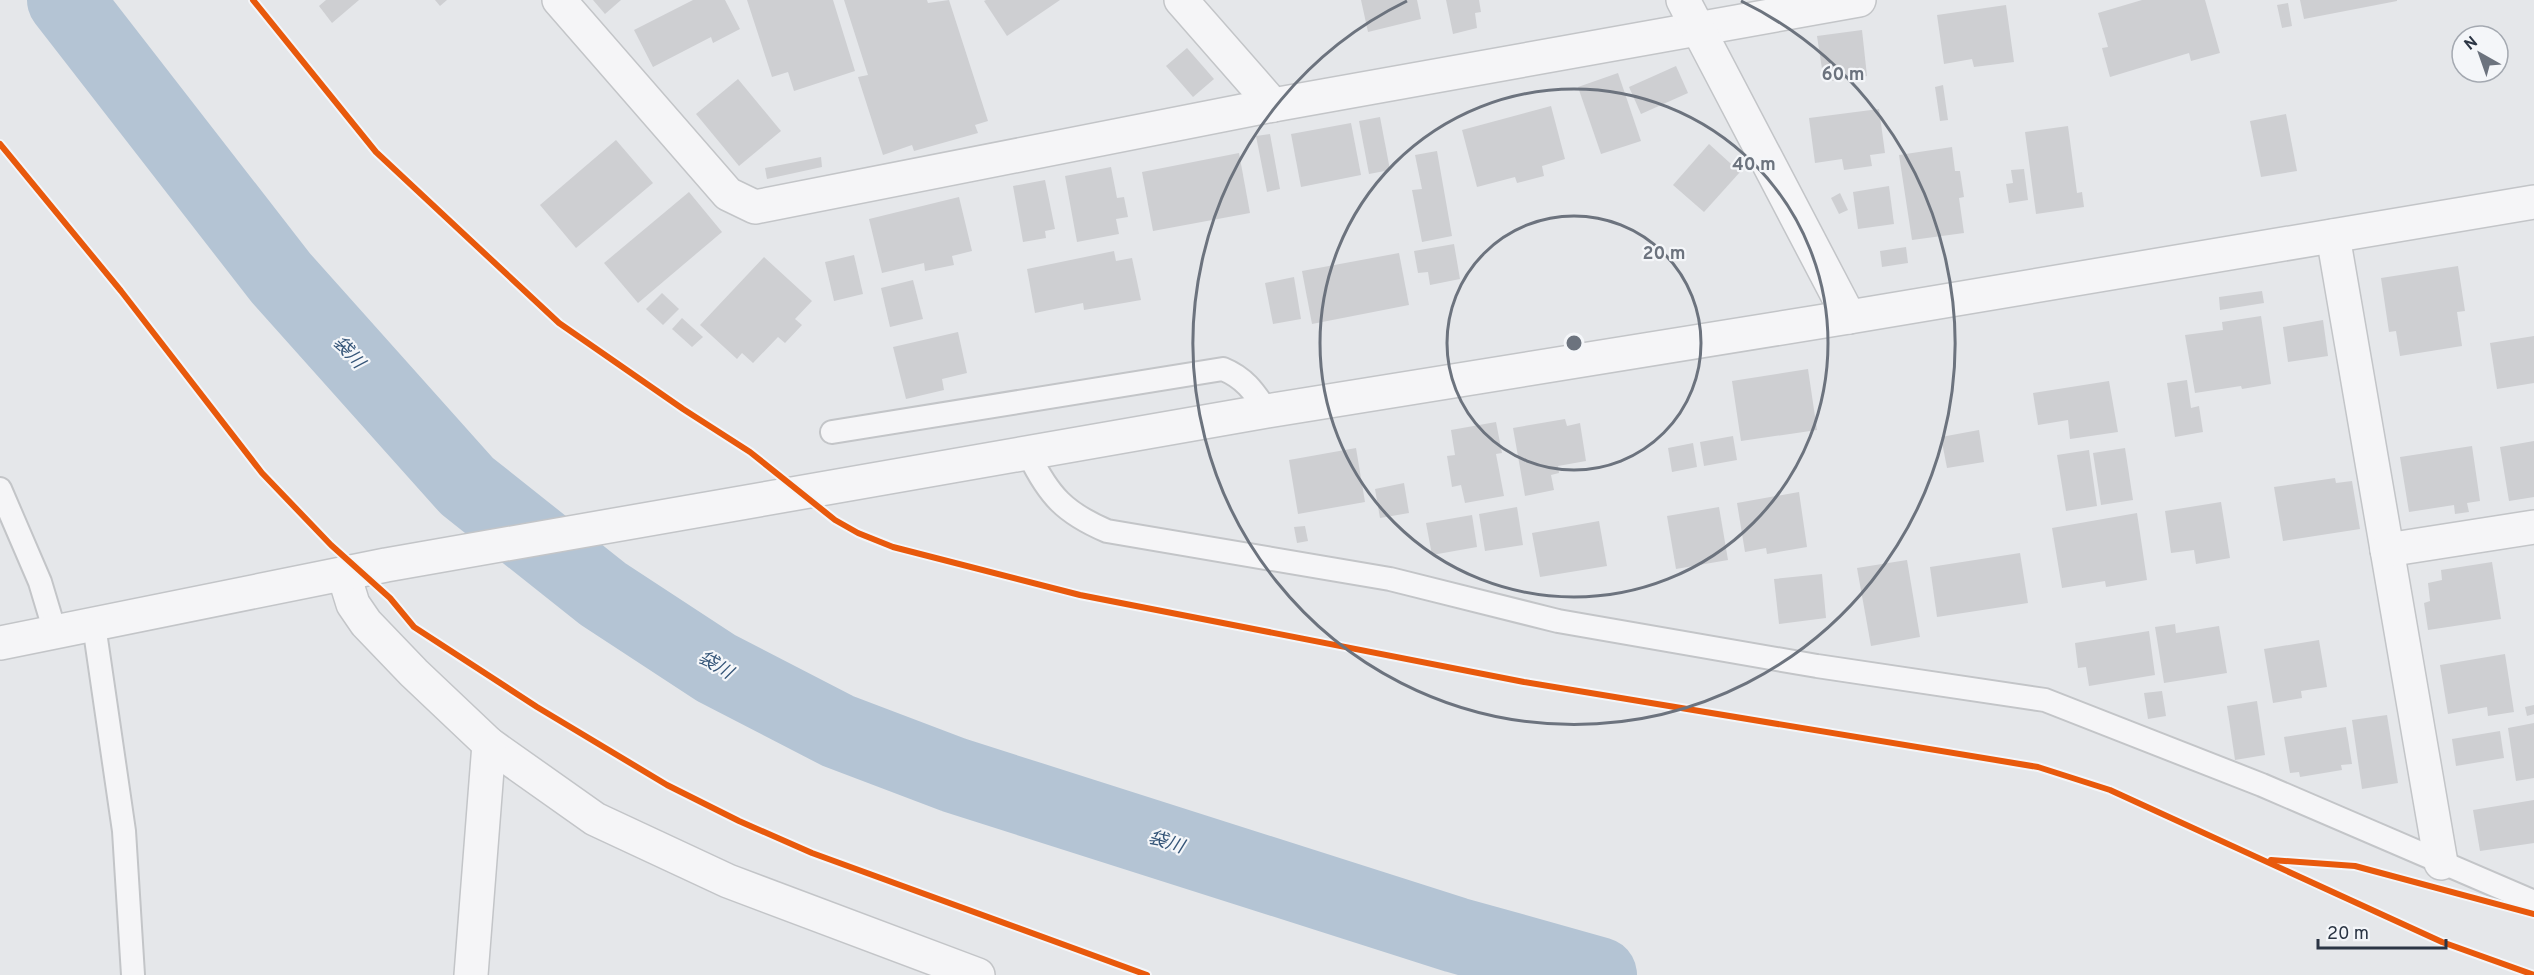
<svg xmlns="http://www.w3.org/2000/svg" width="2534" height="975" viewBox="0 0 2534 975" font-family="Overpass,'Noto Sans JP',sans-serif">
<rect width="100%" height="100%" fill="#e5e7ea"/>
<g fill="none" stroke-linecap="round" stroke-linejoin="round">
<polyline stroke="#b4c4d4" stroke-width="76" points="65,0 281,278 467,486 603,594 716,668 838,731 954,775 1456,935 1599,975"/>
</g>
<g fill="#cecfd2">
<polygon points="326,0 359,0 332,23 319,6"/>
<polygon points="435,0 447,0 440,6"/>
<polygon points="593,0 621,0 605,14"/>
<polygon points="693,0 725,0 740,29 713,43 711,37 653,67 634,30"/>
<polygon points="747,0 833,0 855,71 794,91 788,72 772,77"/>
<polygon points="844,0 927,0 928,3 949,0 988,121 975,125 978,133 914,151 912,145 883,155 858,77 868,75"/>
<polygon points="986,0 1060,0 1007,36 984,1"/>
<polygon points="1361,0 1417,0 1421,19 1368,32"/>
<polygon points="1446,0 1479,0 1481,12 1475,13 1477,28 1453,34"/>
<polygon points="2142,0 2205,0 2220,53 2191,61 2189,53 2110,77 2102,48 2108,47 2098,13"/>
<polygon points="2300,0 2397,0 2397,1 2304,19"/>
<polygon points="2288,3 2292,26 2282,28 2277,5"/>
<polygon points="2006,5 2014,62 1974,67 1972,59 1944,64 1937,15"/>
<polygon points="1862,30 1867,76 1824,82 1817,36"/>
<polygon points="1187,48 1214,79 1193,97 1166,66"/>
<polygon points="1676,66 1688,93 1641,114 1629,87"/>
<polygon points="1618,73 1641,141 1601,154 1578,87"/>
<polygon points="738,79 781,131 739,166 696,114"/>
<polygon points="1943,85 1948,120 1940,121 1935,87"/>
<polygon points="1551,106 1565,159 1542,166 1544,176 1517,183 1515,177 1477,187 1462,130"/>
<polygon points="1879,109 1885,153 1870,155 1872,166 1844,170 1842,159 1815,163 1809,118"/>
<polygon points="2286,114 2297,171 2261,177 2250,121"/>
<polygon points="1380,117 1390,170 1369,174 1359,121"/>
<polygon points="1351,123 1361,175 1301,187 1291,134"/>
<polygon points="2068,126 2077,193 2082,192 2084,207 2036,214 2025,132"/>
<polygon points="1270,134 1280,189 1267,192 1256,136"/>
<polygon points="616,140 653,183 576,248 540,205"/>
<polygon points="1709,144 1740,172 1704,212 1673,185"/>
<polygon points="1952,147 1955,171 1960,171 1964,197 1959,198 1964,233 1912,240 1899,155"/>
<polygon points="1437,151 1452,236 1422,242 1412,190 1422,189 1415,155"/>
<polygon points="1239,153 1250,213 1153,231 1142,172"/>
<polygon points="821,157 822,167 767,179 765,168"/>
<polygon points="1111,167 1117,198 1124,197 1128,217 1116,219 1119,234 1077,242 1065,176"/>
<polygon points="2024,169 2028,200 2009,203 2006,184 2013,183 2011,170"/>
<polygon points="1045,180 1055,229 1045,231 1046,238 1023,242 1013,186"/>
<polygon points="1889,186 1894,224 1858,229 1853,192"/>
<polygon points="689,192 722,232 638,303 604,263"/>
<polygon points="1840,193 1848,210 1839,214 1831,198"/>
<polygon points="959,197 972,251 952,256 954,265 925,271 924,263 882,273 869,219"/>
<polygon points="1454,244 1460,279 1430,285 1428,272 1418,273 1414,251"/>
<polygon points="1906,247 1908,263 1882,267 1880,251"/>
<polygon points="1114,251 1116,261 1132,258 1141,300 1084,310 1083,303 1035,313 1027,269"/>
<polygon points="1399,253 1409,305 1312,324 1302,271"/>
<polygon points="854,255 863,294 834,301 825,262"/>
<polygon points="764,257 812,301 795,319 802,325 785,343 778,337 753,363 742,353 737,359 700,325"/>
<polygon points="2458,266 2465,311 2457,312 2462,346 2400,356 2396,331 2389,332 2381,278"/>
<polygon points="1294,277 1301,319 1273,324 1265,283"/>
<polygon points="913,280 923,319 890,327 881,288"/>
<polygon points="2262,291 2264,303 2220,310 2219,297"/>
<polygon points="662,293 679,309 663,325 646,309"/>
<polygon points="2261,316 2271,384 2242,389 2241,386 2195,393 2185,335 2223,330 2222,322"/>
<polygon points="682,318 703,337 692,347 672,329"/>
<polygon points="2323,320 2328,356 2288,362 2283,327"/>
<polygon points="958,332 967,373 942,379 944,390 906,399 893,347"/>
<polygon points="2534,336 2534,383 2497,389 2490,343"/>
<polygon points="1808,369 1817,430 1741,441 1732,381"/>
<polygon points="2187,380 2191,408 2199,406 2203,432 2175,437 2167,383"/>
<polygon points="2109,381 2118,432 2070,439 2068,420 2038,425 2033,393"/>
<polygon points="1565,419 1567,426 1580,423 1586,461 1558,466 1559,473 1551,475 1554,490 1525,496 1513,428"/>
<polygon points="1496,422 1502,453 1496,454 1504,496 1465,503 1461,485 1452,487 1447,456 1455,455 1451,430"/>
<polygon points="1979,430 1984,462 1947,468 1941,437"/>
<polygon points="1733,436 1737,460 1704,466 1700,442"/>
<polygon points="2534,441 2534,497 2509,501 2500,447"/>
<polygon points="1693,443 1697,467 1672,472 1668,448"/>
<polygon points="2472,446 2480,501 2467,503 2469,512 2455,514 2454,505 2409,512 2400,457"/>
<polygon points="1356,448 1365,502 1298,514 1289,460"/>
<polygon points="2125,448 2133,500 2101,505 2093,453"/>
<polygon points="2089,450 2097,506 2066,511 2057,455"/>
<polygon points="2335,478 2336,483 2352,481 2360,529 2283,541 2274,487"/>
<polygon points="1404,483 1409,513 1380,518 1375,489"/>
<polygon points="1799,492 1807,547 1767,554 1766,548 1745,552 1737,503"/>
<polygon points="2221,502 2230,558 2196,564 2194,550 2171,553 2165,511"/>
<polygon points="1517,507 1523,545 1485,551 1479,514"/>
<polygon points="1719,507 1728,560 1676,569 1667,516"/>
<polygon points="2137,513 2147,580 2106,587 2105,581 2062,588 2052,528"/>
<polygon points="1472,515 1477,547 1432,555 1426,523"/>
<polygon points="1599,521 1607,566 1540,577 1532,533"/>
<polygon points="1305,526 1308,541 1297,543 1294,527"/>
<polygon points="2020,553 2028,603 1937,617 1930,567"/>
<polygon points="1907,560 1920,637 1871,646 1857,568"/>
<polygon points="2492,562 2501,619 2428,630 2424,603 2430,601 2428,583 2442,580 2441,570"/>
<polygon points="1822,574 1826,618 1779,624 1774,579"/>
<polygon points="2175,624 2176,633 2219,626 2227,673 2164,683 2155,627"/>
<polygon points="2149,631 2155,675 2089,686 2086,667 2078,668 2075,643"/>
<polygon points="2319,640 2327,687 2301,691 2302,698 2273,703 2264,649"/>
<polygon points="2505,654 2514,712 2488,716 2487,707 2448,714 2440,665"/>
<polygon points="2162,691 2166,716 2148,719 2144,693"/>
<polygon points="2257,701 2265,755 2235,760 2227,706"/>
<polygon points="2534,705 2534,714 2527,716 2525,707"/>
<polygon points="2387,715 2398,783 2362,789 2352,720"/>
<polygon points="2534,723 2534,778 2516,781 2508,728"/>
<polygon points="2346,727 2352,764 2341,765 2342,770 2300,777 2299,772 2290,773 2284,737"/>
<polygon points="2500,731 2504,758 2456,766 2452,739"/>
<polygon points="2534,800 2534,843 2480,851 2473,810"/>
</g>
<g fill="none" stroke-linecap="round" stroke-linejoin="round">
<defs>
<g id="service">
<path d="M832 432 1223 369C1245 378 1254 392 1267 411"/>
<path d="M1029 455C1049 496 1065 513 1107 531L1390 579 1558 621 1817 666 2045 700 2262 785 2534 902"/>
<polyline points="0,489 40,582 55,632"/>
<polyline points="94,625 124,831 133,975"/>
</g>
<g id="minor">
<polyline points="559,0 728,194 755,207 1273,105 1859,0"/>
<polyline points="1181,0 1273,105"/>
<polyline points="2333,236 2441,863"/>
<polyline points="2387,550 2534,527"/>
<polyline points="344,575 353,604 366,623 414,673 489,744 595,819 728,881 978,975"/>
<polyline points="471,975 489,744"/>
</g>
<g id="tertiary">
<polyline points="1683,0 1849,317"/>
<polyline points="0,643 386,565 1267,411 1849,317 2534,202"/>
</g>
</defs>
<use href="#service" stroke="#c3c5c8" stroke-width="26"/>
<use href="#minor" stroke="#c3c5c8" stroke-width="36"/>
<use href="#tertiary" stroke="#c3c5c8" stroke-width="36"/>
<use href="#service" stroke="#f5f5f7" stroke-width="22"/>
<use href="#minor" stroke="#f5f5f7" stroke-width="33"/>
<use href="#tertiary" stroke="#f5f5f7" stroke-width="33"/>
<defs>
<g id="cycleway">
<polyline points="253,0 376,152 559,323 683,409 750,452 835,520 858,533 893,547 1080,595 1524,682 2038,767 2110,790 2442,942 2534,975"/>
<polyline points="0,144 121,291 262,473 331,545 390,598 414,627 537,707 667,785 739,821 812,853 1147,975"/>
<polyline points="2271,860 2355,866 2534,914"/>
</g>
</defs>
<use href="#cycleway" stroke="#f4f6f9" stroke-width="10"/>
<use href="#cycleway" stroke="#e8590c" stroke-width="6"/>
</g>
<g fill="none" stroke="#6c737e" stroke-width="3">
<circle cx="1574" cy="343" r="127"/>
<circle cx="1574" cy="343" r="254"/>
<path d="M1741 1A381 381 0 1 1 1407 1"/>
</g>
<g text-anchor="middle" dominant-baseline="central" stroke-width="4.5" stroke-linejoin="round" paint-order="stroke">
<g font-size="18" font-style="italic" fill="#355578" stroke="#f4f6f9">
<text transform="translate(348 353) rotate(48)">袋川</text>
<text transform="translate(715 666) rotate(31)">袋川</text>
<text transform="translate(1166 843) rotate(18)">袋川</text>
</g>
</g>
<circle cx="1574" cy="343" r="9" fill="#6c737e" stroke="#f4f6f9" stroke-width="3"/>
<g font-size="18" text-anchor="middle" font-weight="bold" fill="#6c737e" stroke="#f4f6f9" stroke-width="4.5" stroke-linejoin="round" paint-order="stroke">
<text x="1843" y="80">60 m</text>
<text x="1754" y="170">40 m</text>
<text x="1664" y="259">20 m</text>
</g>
<g transform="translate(2480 54) rotate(320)"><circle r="28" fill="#f4f6f9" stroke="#a4a9b1" stroke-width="1.5"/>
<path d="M0-4.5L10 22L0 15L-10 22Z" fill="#6c737e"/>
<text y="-9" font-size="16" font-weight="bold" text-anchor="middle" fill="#2b3544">N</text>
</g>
<path d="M2318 939v9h128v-9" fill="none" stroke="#2b3544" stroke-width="3"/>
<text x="2327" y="939" font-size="18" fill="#2b3544" stroke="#f4f6f9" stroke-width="4.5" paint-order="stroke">20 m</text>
</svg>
